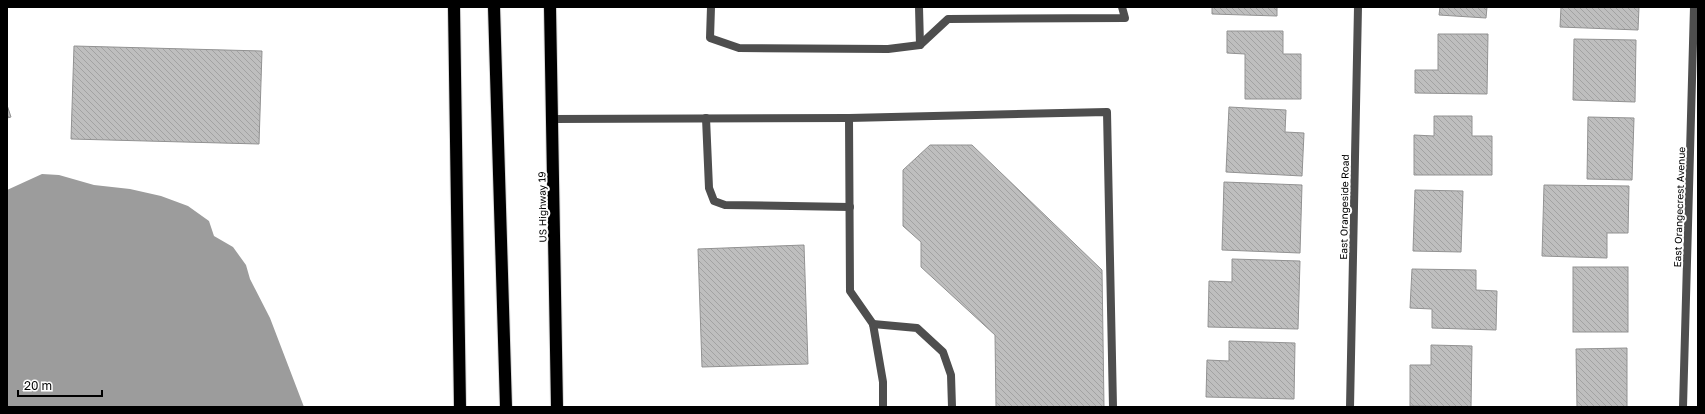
<svg xmlns="http://www.w3.org/2000/svg" width="1705" height="414" viewBox="0 0 1705 414" font-family="'Golos Text',sans-serif">
<defs>
<pattern id="building-back-hatch" width="6" height="6" patternUnits="userSpaceOnUse"><rect width="6" height="6" fill="#bebebe"/><path d="M-1 5l2 2M0 0l6 6M5-1l2 2" fill="none" stroke="#a2a2a2"/></pattern>
</defs>
<rect width="100%" height="100%" fill="#fff"/>
<polygon fill="#9c9c9c" points="42,174 59,175 94,185 130,189 161,196 188,206 209,221 214,236 233,247 246,265 250,279 270,318 304,407 7,407 7,190"/>
<g fill="url(#building-back-hatch)" stroke="#929292">
<polygon points="1212,7 1277,7 1277,16 1212,14"/>
<polygon points="1440,7 1487,7 1486,18 1439,15"/>
<polygon points="1561,7 1639,7 1638,30 1560,27"/>
<polygon points="1227,31 1283,31 1283,54 1301,54 1301,99 1245,99 1245,54 1227,53"/>
<polygon points="1438,34 1488,34 1487,94 1415,93 1415,70 1438,70"/>
<polygon points="1574,39 1636,40 1635,102 1573,100"/>
<polygon points="74,46 262,51 259,144 71,139"/>
<polygon points="7,105 11,117 7,118"/>
<polygon points="1229,107 1286,110 1285,132 1304,133 1302,176 1226,172"/>
<polygon points="1434,116 1472,116 1472,136 1492,136 1492,175 1414,175 1414,135 1434,136"/>
<polygon points="1588,117 1634,118 1632,180 1587,179"/>
<polygon points="930,145 972,145 1102,270 1104,407 996,407 995,335 921,267 921,242 903,226 903,170"/>
<polygon points="1224,182 1302,185 1300,253 1222,250"/>
<polygon points="1544,185 1629,186 1628,233 1607,233 1607,258 1542,256"/>
<polygon points="1415,190 1463,191 1461,252 1413,251"/>
<polygon points="804,245 808,364 702,367 698,249"/>
<polygon points="1232,259 1300,261 1298,329 1208,327 1209,281 1232,282"/>
<rect x="1573" y="267" width="55" height="65"/>
<polygon points="1412,269 1476,270 1476,290 1497,291 1496,330 1432,328 1432,309 1410,308"/>
<polygon points="1229,341 1295,343 1294,399 1206,397 1207,360 1229,361"/>
<polygon points="1431,345 1472,346 1471,407 1410,406 1410,365 1431,365"/>
<polygon points="1627,348 1627,407 1577,407 1576,349"/>
</g>
<g fill="none" stroke-linecap="round" stroke-linejoin="round">
<defs>
<g id="highway">
<polyline points="454,7 460,407"/>
<polyline points="494,7 506,407"/>
<polyline points="550,7 557,407"/>
</g>
</defs>
<use href="#highway" stroke="#dbdbdb" stroke-width="14"/>
<g stroke="#4e4e4e" stroke-width="8">
<polyline points="711,7 710,38 739,48 888,49 920,45 948,19 1125,18 1122,7"/>
<polyline points="919,7 920,45"/>
<polyline points="706,118 709,188 714,201 725,205 850,207"/>
<polyline points="849,118 850,291 873,324 883,382 883,407"/>
<polyline points="552,119 849,118 1107,112 1113,407"/>
<polyline points="873,324 917,328 943,352 951,375 952,407"/>
</g>
<g stroke="#4e4e4e" stroke-width="8">
<polyline points="1350,407 1358,7"/>
<polyline points="1683,407 1694,7"/>
</g>
<use href="#highway" stroke="#000" stroke-width="12"/>
</g>
<g text-anchor="middle" dominant-baseline="central" stroke-width="4" stroke-linejoin="round" paint-order="stroke">
<g font-size="10" fill="#000" stroke="#fff">
<text transform="translate(542 207) rotate(-91)">US Highway 19</text>
<text transform="translate(1344 207) rotate(-89)">East Orangeside Road</text>
<text transform="translate(1679 207) rotate(-88)">East Orangecrest Avenue</text>
</g>
</g>
<rect width="1705" height="414" fill="none" stroke="#000000" stroke-width="16"/>
<path d="M18 390v6h84v-6" fill="none" stroke="#000000" stroke-width="2"/>
<text x="24" y="390" font-size="12" fill="#000000" stroke="#ffffff" stroke-width="3" paint-order="stroke">20 m</text>
</svg>
